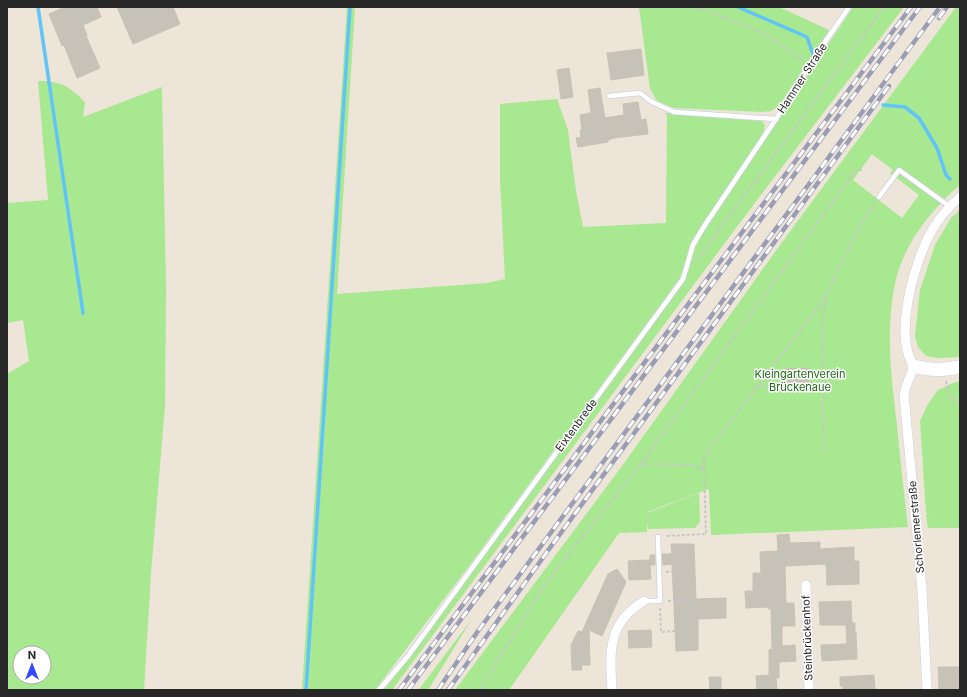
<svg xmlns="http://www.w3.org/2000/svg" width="967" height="697" viewBox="0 0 967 697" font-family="Inter,sans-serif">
<rect width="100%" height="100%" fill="#ece5d8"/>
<g fill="#a7e890" fill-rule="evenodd">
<polygon points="347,7 355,7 337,294 487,283 505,279 500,179 500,104 557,99 568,130 576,191 583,227 666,223 667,116 665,113 758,120 762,121 765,125 763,133 690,244 684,268 680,278 472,562 375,690 302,690"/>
<polygon points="639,7 779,7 829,30 779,106 771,111 761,112 674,108 657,101 650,89"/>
<polygon points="853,7 904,7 751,208 392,690 384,690 410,657 685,279 695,247 705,229"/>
<path d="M956 7H960V185C932 208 905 243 896 279 885 327 891 376 897 425 900 459 904 493 908 527L711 535 709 489 647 512V513L699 493 700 522 695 528 648 529 647 522V532L619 533 509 690H455L622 466 780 245ZM872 154 893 170 890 173 919 195 902 218 853 180Z"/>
<path d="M38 81C61 81 69 86 85 102L83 117 162 87 166 288 165 406 151 573 144 690H7V374L29 361 23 320 7 323V203L48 200ZM20 653H44V677H20Z"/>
<polygon points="960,210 960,357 938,358 926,356 918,347 915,336 920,290 935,245 951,218"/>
<polygon points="960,381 960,528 928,528 926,514 931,513 926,513 920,421 928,404 938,390 953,383"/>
<polygon points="472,619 428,690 418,690 420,688"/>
</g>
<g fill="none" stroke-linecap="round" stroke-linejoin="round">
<g stroke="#61c4f8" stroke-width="3.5">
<polyline points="38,7 83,313"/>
<polyline points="738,7 807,37 813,54"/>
<polyline points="883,105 905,107 919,118 937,148 946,175 950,179"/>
<polyline points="306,690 350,7"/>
</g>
</g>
<g fill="#c7c2b8" stroke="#c7c2b2">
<polygon points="65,7 97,7 101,17 83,25 87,35 86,36 100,68 77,78 64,45 62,46 49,14"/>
<polygon points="117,7 173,7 180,24 133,44"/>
<polygon points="641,49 644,75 611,80 607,53"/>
<polygon points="569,68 573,97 561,99 557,70"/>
<polygon points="600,88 605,118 624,115 623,104 638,102 641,120 646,119 648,134 614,138 608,140 608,142 578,147 576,138 581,137 580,130 582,130 580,115 591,113 588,90"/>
<polygon points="808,368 809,385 785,385 784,369"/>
<polygon points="789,534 790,543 820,542 820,549 854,547 854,561 859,561 859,584 827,585 826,564 785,566 786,603 794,603 795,626 782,626 782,646 795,645 796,661 779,662 779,678 776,678 777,690 757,690 756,676 769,675 769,650 772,649 771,609 768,609 768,607 746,608 745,591 753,591 753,573 761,573 760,552 778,551 777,535"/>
<polygon points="671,544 694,544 696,599 726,598 726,618 698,619 698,650 676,651 672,564 663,565 662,554 672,554"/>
<polygon points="650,555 655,555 655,565 650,565 651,579 629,580 628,561 650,560"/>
<polygon points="617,569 626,582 602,636 589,630 590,665 581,665 582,670 572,670 571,645 578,631 582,632 608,574"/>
<polygon points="851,601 852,623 855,623 855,632 856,632 857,659 822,661 821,645 847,644 846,625 820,625 819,602"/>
<polygon points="651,630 652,647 629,648 628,631"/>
<polygon points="938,667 960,667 960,690 939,690"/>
<polygon points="874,675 875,690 843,690 843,686 840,686 840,677"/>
<polygon points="709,677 721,677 721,690 710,690"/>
</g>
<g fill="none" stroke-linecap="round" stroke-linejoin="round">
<defs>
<g id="service">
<polyline points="609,96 640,93 652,102 674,112 776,119"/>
<polyline points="879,197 899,170 949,206"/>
<polyline points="644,601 660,601 658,537"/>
<polyline points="379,690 408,656 683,279 693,245 703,228 776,119 812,61 849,7"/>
</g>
<g id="minor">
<polyline points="806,585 809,690"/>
<path d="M612 690C610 652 607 623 644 601"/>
<path d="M927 690 922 589 904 395 906 387 914 366C892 336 916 253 936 224 942 214 951 205 960 197"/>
</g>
<path id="secondary" d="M914 366C931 371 943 370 960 367"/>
</defs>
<use href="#service" stroke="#ced0e3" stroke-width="6"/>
<use href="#minor" stroke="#ced0e3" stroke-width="10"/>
<use href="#secondary" stroke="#ced0e3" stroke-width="14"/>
<g stroke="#c7c7c7" stroke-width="2" stroke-dasharray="3 2" stroke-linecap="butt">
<polyline points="692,7 708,11 765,34 804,61"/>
<polyline points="697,260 884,7"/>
<polyline points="946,381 949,397 957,402 960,401"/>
<polyline points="756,387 823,389"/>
<polyline points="824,452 822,327 826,296"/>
<polyline points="641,464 692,465 704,469 706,534 666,536"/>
<polyline points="704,469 704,456 822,302 861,224 875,203"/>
<polyline points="666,572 687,570"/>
<polyline points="668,601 689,600"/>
<polyline points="660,608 661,632 690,630"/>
<polyline points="480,690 545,584 641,464 856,170 862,170"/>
</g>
<use href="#service" stroke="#fff" stroke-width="4.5"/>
<use href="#minor" stroke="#fff" stroke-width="9"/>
<use href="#secondary" stroke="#fff" stroke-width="13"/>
<defs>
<g id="rail">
<polyline points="939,18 947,7"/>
<polyline points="399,690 911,7"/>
<polyline points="408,690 920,7"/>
<polyline points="438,690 478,631 940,7"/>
<polyline points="448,690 552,545 889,86"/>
</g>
</defs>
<use href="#rail" stroke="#9b9db5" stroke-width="4.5"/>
<use href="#rail" stroke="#fff" stroke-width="3" stroke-dasharray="9" stroke-linecap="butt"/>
</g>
<g text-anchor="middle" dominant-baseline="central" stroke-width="3" stroke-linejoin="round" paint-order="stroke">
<g font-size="11" fill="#282828" stroke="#fff">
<text transform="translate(802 78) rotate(-57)">Hammer Straße</text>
<text transform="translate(576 425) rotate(-54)">Eixtenbrede</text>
<text transform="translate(916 527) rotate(-95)">Schorlemerstraße</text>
<text transform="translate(807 638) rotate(-92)">Steinbrückenhof</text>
</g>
<g font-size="11" fill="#1e6a13" stroke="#fff">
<text x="800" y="374">Kleingartenverein<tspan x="800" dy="13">Brückenaue</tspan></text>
</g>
</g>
<rect width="967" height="697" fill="none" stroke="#282828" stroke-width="16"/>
<g transform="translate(32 665)"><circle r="19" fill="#ffffff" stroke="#a9a9a9"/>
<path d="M0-3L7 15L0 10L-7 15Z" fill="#3348ff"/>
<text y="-6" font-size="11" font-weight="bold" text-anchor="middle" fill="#282828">N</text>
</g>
</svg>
